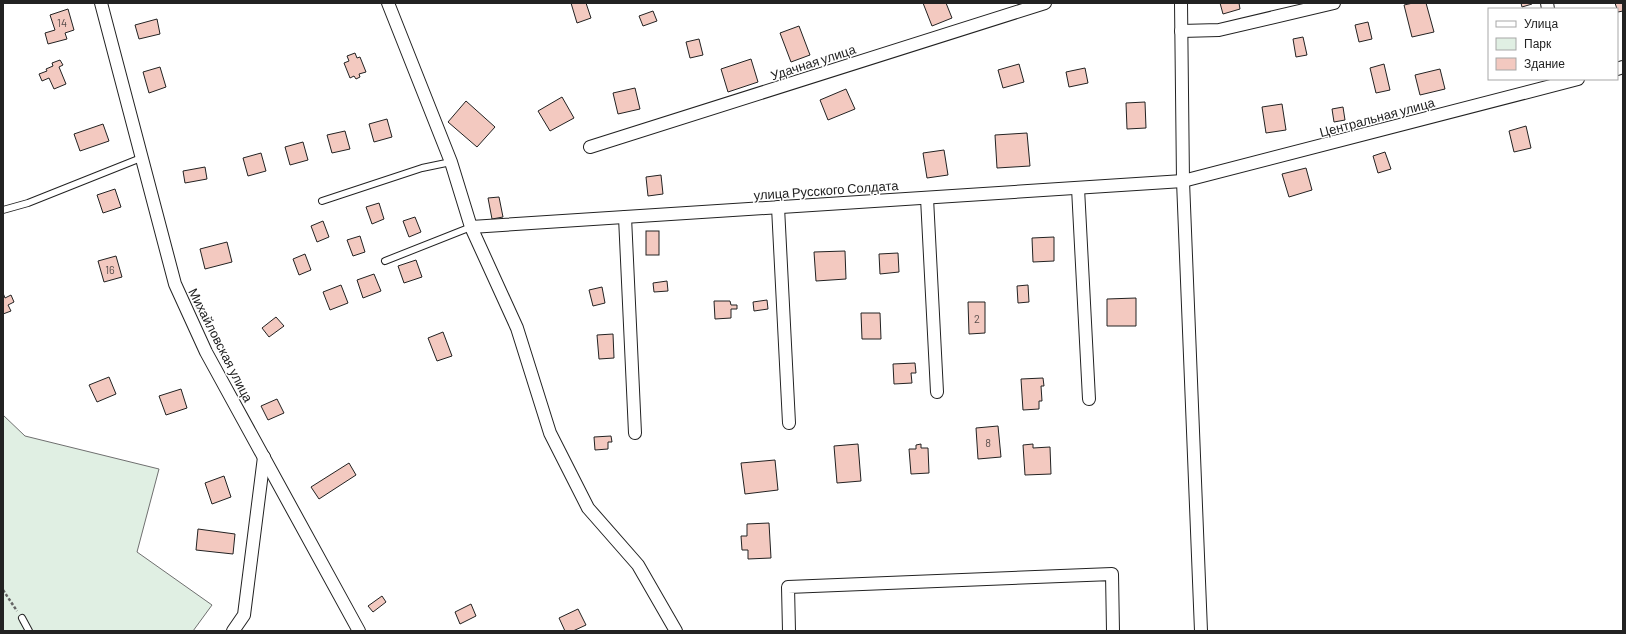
<svg xmlns="http://www.w3.org/2000/svg" width="1626" height="634" viewBox="0 0 1626 634" font-family="Barlow,sans-serif">
<rect width="100%" height="100%" fill="#fff"/>
<polygon fill="#e0efe3" stroke="#6f6f6f" points="3,415 25,436 159,469 137,552 212,605 193,631 32,631 20,622 26,631 3,631"/>
<g fill="#f3c9c0" stroke="#222">
<polygon points="571,3 586,3 591,18 577,23"/>
<polygon points="923,3 946,3 952,18 932,26"/>
<polygon points="1220,3 1239,3 1240,9 1223,14"/>
<polygon points="1413,3 1426,3 1434,32 1412,37 1404,5"/>
<polygon points="1521,3 1532,3 1532,4 1522,7"/>
<polygon points="1615,3 1623,3 1623,11 1618,12"/>
<polygon points="68,9 74,30 65,33 67,39 48,44 45,33 55,30 50,15"/>
<polygon points="653,11 657,21 643,26 639,16"/>
<polygon points="157,19 160,34 139,39 135,25"/>
<polygon points="1368,22 1372,39 1359,42 1355,25"/>
<polygon points="799,26 810,55 791,62 780,33"/>
<polygon points="1303,37 1307,55 1296,57 1293,39"/>
<polygon points="699,39 703,55 690,58 686,42"/>
<polygon points="355,53 357,58 360,57 366,72 359,74 360,77 356,79 354,76 350,78 344,63 349,61 347,56"/>
<polygon points="751,59 758,82 728,92 721,69"/>
<polygon points="60,60 63,65 59,67 66,84 54,89 49,78 42,81 39,74 47,71 46,69 53,66 52,63"/>
<polygon points="1019,64 1024,82 1003,88 998,70"/>
<polygon points="1384,64 1390,90 1376,93 1370,68"/>
<polygon points="160,67 166,87 149,93 143,72"/>
<polygon points="1085,68 1088,83 1069,87 1066,72"/>
<polygon points="1440,69 1445,89 1420,95 1415,75"/>
<polygon points="635,88 640,109 618,114 613,93"/>
<polygon points="846,89 855,109 828,120 820,100"/>
<polygon points="562,97 574,118 550,131 538,111"/>
<polygon points="466,101 495,127 477,147 448,122"/>
<polygon points="1145,102 1146,128 1127,129 1126,103"/>
<polygon points="1282,104 1286,130 1266,133 1262,107"/>
<polygon points="1343,107 1345,120 1334,122 1332,109"/>
<polygon points="387,119 392,137 374,142 369,124"/>
<polygon points="103,124 109,141 80,151 74,134"/>
<polygon points="1526,126 1531,148 1514,152 1509,131"/>
<polygon points="345,131 350,149 332,153 327,135"/>
<polygon points="1027,133 1030,166 997,168 995,135"/>
<polygon points="303,142 308,160 290,165 285,147"/>
<polygon points="944,150 948,175 927,178 923,153"/>
<polygon points="1385,152 1391,169 1378,173 1373,156"/>
<polygon points="261,153 266,171 248,176 243,158"/>
<polygon points="205,167 207,179 185,183 183,171"/>
<polygon points="1306,168 1312,190 1289,197 1282,174"/>
<polygon points="661,175 663,194 648,196 646,177"/>
<polygon points="115,189 121,207 103,213 97,195"/>
<polygon points="499,197 503,217 492,219 488,198"/>
<polygon points="379,203 384,219 372,224 366,207"/>
<polygon points="415,217 421,232 409,237 403,221"/>
<polygon points="323,221 329,237 317,242 311,226"/>
<rect x="646" y="231" width="13" height="24"/>
<polygon points="360,236 365,252 353,256 347,240"/>
<polygon points="1054,237 1054,261 1033,262 1032,238"/>
<polygon points="227,242 232,262 205,269 200,249"/>
<polygon points="845,251 846,279 816,281 814,252"/>
<polygon points="898,253 899,272 880,274 879,254"/>
<polygon points="305,254 311,270 299,275 293,259"/>
<polygon points="116,256 122,277 104,282 98,261"/>
<polygon points="416,260 422,277 404,283 398,266"/>
<polygon points="374,274 381,291 363,298 357,280"/>
<polygon points="667,281 668,291 654,292 653,283"/>
<polygon points="341,285 348,303 330,310 323,292"/>
<polygon points="1028,285 1029,302 1018,303 1017,286"/>
<polygon points="602,287 605,303 593,306 589,290"/>
<polygon points="3,293 5,298 11,295 14,302 8,305 11,311 3,314"/>
<polygon points="1136,298 1136,326 1107,326 1107,299"/>
<polygon points="767,300 768,309 754,311 753,302"/>
<polygon points="714,301 730,301 731,305 737,305 737,309 731,309 731,318 715,319"/>
<polygon points="968,302 985,302 985,333 969,334"/>
<polygon points="861,313 880,313 881,339 862,339"/>
<polygon points="276,317 284,326 269,337 262,328"/>
<polygon points="443,332 452,356 437,361 428,338"/>
<polygon points="613,334 614,358 599,359 597,335"/>
<polygon points="915,363 916,373 911,373 912,383 894,384 893,364"/>
<polygon points="109,377 116,394 97,402 89,385"/>
<polygon points="1043,378 1044,386 1041,386 1042,401 1039,401 1039,409 1023,410 1021,379"/>
<polygon points="181,389 187,408 166,415 159,396"/>
<polygon points="277,399 284,413 268,420 261,406"/>
<polygon points="998,426 1001,457 978,459 976,428"/>
<polygon points="611,436 612,442 608,442 608,449 595,450 594,437"/>
<polygon points="858,444 861,481 837,483 834,446"/>
<polygon points="921,444 921,448 928,448 929,473 911,474 909,449 916,449 916,445"/>
<polygon points="1033,444 1033,448 1050,447 1051,474 1025,475 1023,445"/>
<polygon points="775,460 778,490 745,494 741,463"/>
<polygon points="349,463 356,475 319,499 311,487"/>
<polygon points="224,476 231,497 212,504 205,483"/>
<polygon points="769,523 771,558 748,559 748,550 742,550 741,536 747,536 747,524"/>
<polygon points="198,529 235,534 233,554 196,550"/>
<polygon points="382,596 386,602 373,612 368,606"/>
<polygon points="471,604 476,616 460,624 455,612"/>
<polygon points="578,609 586,625 573,631 565,631 559,618"/>
</g>
<g fill="none" stroke-linecap="round" stroke-linejoin="round">
<defs>
<g id="service">
<polyline points="322,201 422,168 451,162"/>
<polyline points="3,210 28,203 141,158"/>
<polyline points="385,261 471,227"/>
<polyline points="22,618 29,631"/>
</g>
<g id="minor">
<polyline points="101,3 175,284 206,352 359,631"/>
<polyline points="388,3 451,162 471,227 517,328 550,433 588,508 638,565 676,631"/>
<polyline points="1181,3 1183,181 1201,631"/>
<polyline points="1547,3 1548,9"/>
<polyline points="1181,31 1219,30 1334,3"/>
<polyline points="1617,69 1623,67"/>
<polyline points="590,147 1045,3"/>
<polyline points="1078,188 1089,399"/>
<polyline points="927,198 937,392"/>
<polyline points="778,207 789,423"/>
<polyline points="625,217 635,433"/>
<polyline points="471,227 1183,181 1578,79"/>
<polyline points="233,631 244,615 264,457"/>
<polyline points="789,631 788,587 1112,574 1113,631"/>
</g>
</defs>
<use href="#service" stroke="#222" stroke-width="8"/>
<use href="#minor" stroke="#222" stroke-width="14"/>
<polyline stroke="#646464" stroke-width="2.5" stroke-dasharray="3 2" stroke-linecap="butt" points="3,590 17,611"/>
<use href="#service" stroke="#fff" stroke-width="6"/>
<use href="#minor" stroke="#fff" stroke-width="12"/>
</g>
<g text-anchor="middle" dominant-baseline="central" stroke-width="3" stroke-linejoin="round" paint-order="stroke">
<g font-size="11" fill="#564c4a">
<text x="62" y="22">14</text>
<text x="110" y="269">16</text>
<text x="977" y="318">2</text>
<text x="988" y="442">8</text>
</g>
<g font-size="13" fill="#222" stroke="#fff">
<text transform="translate(813 62) rotate(-18)">Удачная улица</text>
<text transform="translate(1377 117) rotate(-15)">Центральная улица</text>
<text transform="translate(826 190) rotate(-4)">улица Русского Солдата</text>
<text transform="translate(221 345) rotate(63)">Михайловская улица</text>
</g>
</g>
<rect width="1626" height="634" fill="none" stroke="#222222" stroke-width="8"/>
<rect x="1488" y="8" width="130" height="72" fill="#ffffff" stroke="#a7a7a7"/>
<rect x="1496" y="21" width="20" height="6" fill="#ffffff" stroke="#a7a7a7"/>
<text x="1524" y="28" font-size="12" fill="#222222">Улица</text>
<rect x="1496" y="38" width="20" height="12" fill="#e0efe3" stroke="#a7a7a7"/>
<text x="1524" y="48" font-size="12" fill="#222222">Парк</text>
<rect x="1496" y="58" width="20" height="12" fill="#f3c9c0" stroke="#a7a7a7"/>
<text x="1524" y="68" font-size="12" fill="#222222">Здание</text>
</svg>
